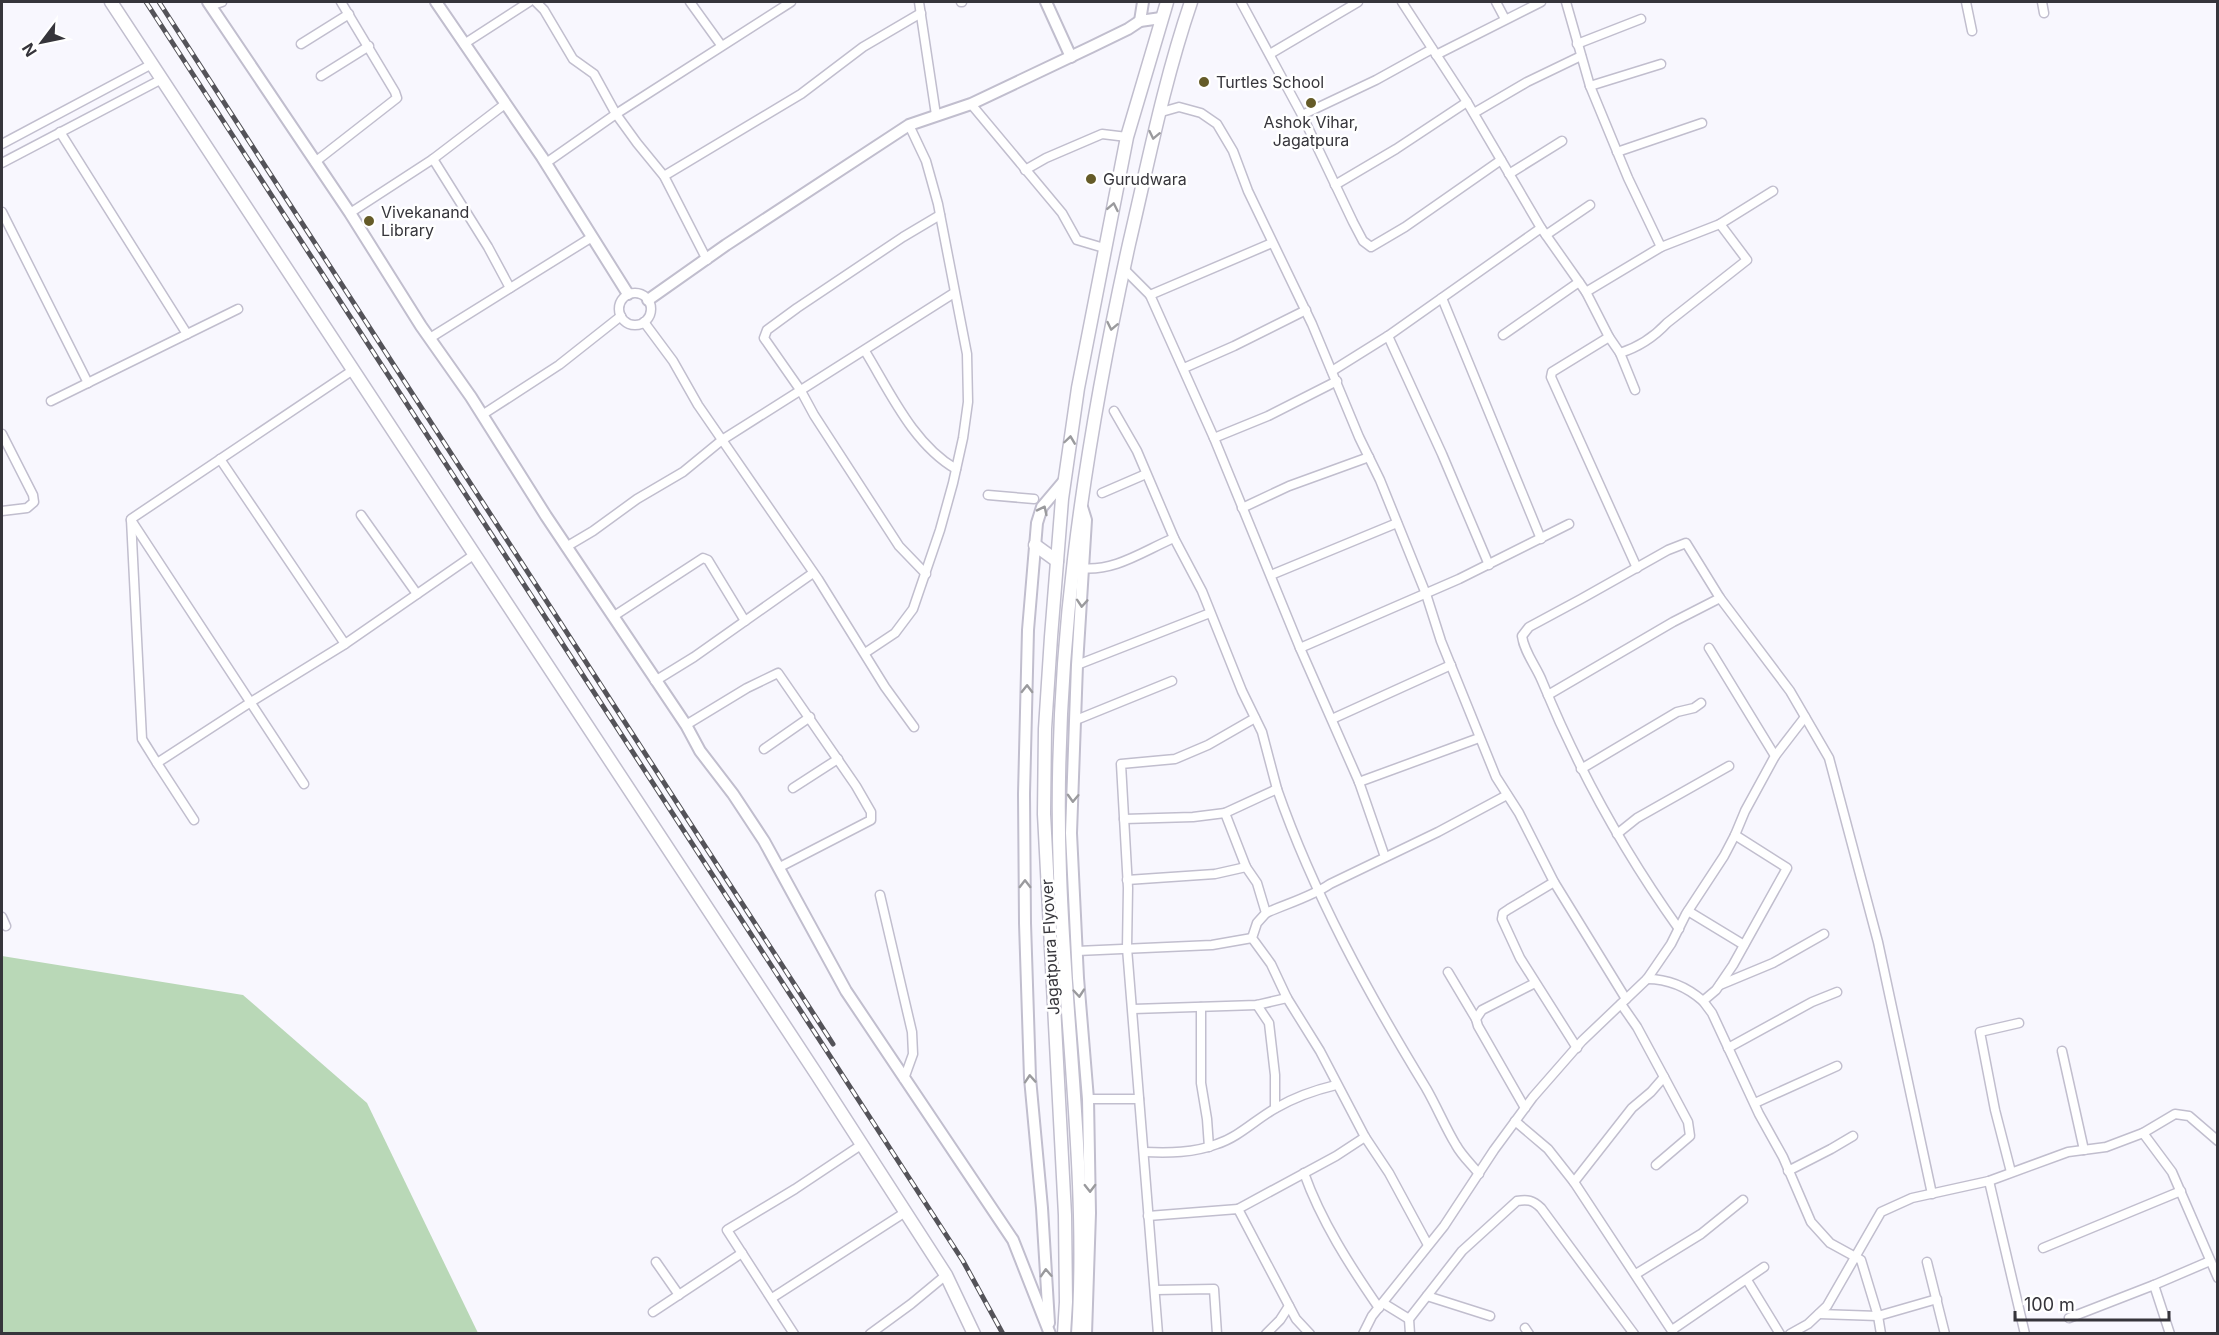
<svg xmlns="http://www.w3.org/2000/svg" width="2219" height="1335" viewBox="0 0 2219 1335" font-family="Inter,sans-serif">
<rect width="100%" height="100%" fill="#f8f7fe"/>
<polygon fill="#b9d8b7" points="2,956 243,995 367,1103 478,1333 2,1333"/>
<g fill="none" stroke-linecap="round" stroke-linejoin="round">
<defs>
<g id="minor">
<polyline points="536,2 544,10 573,59 594,74 616,114 637,143 664,176 707,260"/>
<polyline points="690,2 721,45"/>
<polyline points="919,2 936,115"/>
<polyline points="961,2 962,2"/>
<polyline points="1241,2 1302,115 1353,222 1363,241 1371,247 1405,227 1501,160"/>
<polyline points="1496,2 1505,19"/>
<polyline points="1966,2 1972,31"/>
<polyline points="2042,2 2044,13"/>
<polyline points="210,6 222,2"/>
<polyline points="301,44 349,14"/>
<polyline points="464,44 529,2"/>
<polyline points="1577,44 1641,19"/>
<polyline points="1270,54 1358,2"/>
<polyline points="1436,55 1541,2"/>
<polyline points="321,76 369,46"/>
<polyline points="1590,86 1661,64"/>
<polyline points="971,104 1062,213 1077,240 1104,248"/>
<polyline points="1158,113 1179,107 1201,113 1217,124 1233,151 1248,191 1312,324 1359,437 1380,480 1426,594 1441,641 1496,777 1519,813 1554,882 1626,999"/>
<polyline points="1474,113 1527,82 1581,56"/>
<polyline points="1302,115 1376,80 1432,49"/>
<polyline points="60,132 187,334"/>
<polyline points="2,144 152,64"/>
<polyline points="1617,152 1702,123"/>
<polyline points="433,159 488,247 510,288"/>
<polyline points="315,162 397,98 395,92 341,2"/>
<polyline points="2,163 162,79"/>
<polyline points="546,163 616,114 791,2"/>
<polyline points="1025,170 1046,158 1102,134 1127,137"/>
<polyline points="1509,174 1562,141"/>
<polyline points="664,176 801,94 863,47 921,13"/>
<polyline points="1335,185 1396,149 1467,102"/>
<polyline points="2,212 88,383"/>
<polyline points="350,213 433,159 505,104"/>
<polyline points="1541,228 1579,282"/>
<polyline points="1546,235 1590,205"/>
<polyline points="1272,243 1150,295 1214,438 1300,648 1359,782 1385,857"/>
<polyline points="1661,247 1720,224 1773,191"/>
<polyline points="1124,269 1150,295"/>
<polyline points="1586,292 1609,337 1552,372 1551,377 1637,568"/>
<circle cx="635" cy="309" r="16"/>
<polyline points="1442,298 1541,539"/>
<polyline points="644,322 673,361 698,405 818,579 885,687 914,727"/>
<polyline points="1503,335 1579,282 1586,292 1661,247 1628,178 1590,86 1566,2"/>
<polyline points="1388,336 1442,454 1489,565"/>
<polyline points="1609,337 1620,353 1635,390"/>
<polyline points="430,338 592,237"/>
<path d="M865 351C890 392 913 444 956 469"/>
<path d="M1620 353C1639 347 1653 338 1667 323L1747 260 1720 224"/>
<polyline points="1184,368 1234,346 1306,310"/>
<polyline points="1332,371 1388,336 1541,228 1467,102 1402,2"/>
<polyline points="51,401 238,309"/>
<polyline points="1114,411 1137,451 1174,538 1202,591 1242,691 1262,732 1277,789 1225,813 1246,867 1257,883 1266,913 1257,923 1252,938 1271,964 1287,998 1320,1051 1365,1137 1389,1173 1428,1245"/>
<polyline points="482,415 559,365 621,316"/>
<polyline points="2,434 33,495 34,502 27,508 2,511"/>
<polyline points="1214,438 1268,416 1337,381"/>
<polyline points="220,459 345,644"/>
<polyline points="1102,493 1146,474"/>
<polyline points="988,495 1034,499"/>
<polyline points="1242,508 1289,486 1369,457"/>
<polyline points="361,515 417,594"/>
<polyline points="131,520 304,784"/>
<polyline points="566,547 593,531 637,499 683,472 722,440 954,293"/>
<path d="M1080 568C1115 572 1143 551 1174 538"/>
<polyline points="926,574 899,546 814,415 801,391 764,338 767,330 797,308 903,237 940,215"/>
<polyline points="1271,575 1397,523"/>
<polyline points="614,616 703,558 708,560 745,621"/>
<polyline points="1300,648 1459,579 1569,524"/>
<polyline points="1709,648 1775,756 1745,811 1735,835 1787,868 1733,965 1716,990 1703,1001 1712,1013 1759,1114 1783,1157 1811,1222 1830,1243 1861,1260 1878,1316 1881,1334"/>
<polyline points="865,653 895,633 913,609 940,530 953,483 963,438 968,402 967,354 938,204 926,161 909,125"/>
<polyline points="1077,665 1210,613"/>
<polyline points="655,681 694,657 813,573"/>
<polyline points="1548,695 1673,622 1720,598"/>
<polyline points="1332,719 1451,665"/>
<polyline points="1076,720 1172,681"/>
<polyline points="686,725 747,688 778,673 856,786 871,812 871,820 778,868"/>
<polyline points="764,749 810,717"/>
<polyline points="1775,756 1805,717"/>
<polyline points="157,763 142,739 131,519 353,370"/>
<polyline points="1581,769 1677,712 1694,708 1701,703"/>
<polyline points="1359,782 1479,738"/>
<polyline points="793,788 838,759"/>
<path d="M1277 789C1314 895 1368 993 1426 1088 1437 1107 1445 1127 1456 1145 1462 1156 1472 1165 1479 1174"/>
<polyline points="1124,819 1193,817 1225,813"/>
<polyline points="194,820 157,763 251,702 345,644 475,554"/>
<polyline points="1617,834 1637,818 1729,766"/>
<polyline points="1127,880 1215,874 1246,867"/>
<polyline points="1554,882 1509,909 1503,913 1502,919 1520,958 1577,1048"/>
<polyline points="880,895 912,1032 913,1054 904,1079"/>
<polyline points="1688,911 1744,945"/>
<path d="M1266 913C1286 904 1313 896 1330 884L1438 832 1507 795"/>
<polyline points="2,917 6,926"/>
<path d="M1679 929C1624 852 1578 769 1542 681 1536 666 1524 652 1522 636L1529 627 1581 599 1668 550 1686 543 1720 598 1790 691 1829 758 1878 942 1932 1194"/>
<polyline points="1077,951 1212,945 1252,938"/>
<polyline points="1448,972 1476,1019"/>
<path d="M1647 979C1669 979 1687 987 1703 1001"/>
<polyline points="1720,985 1773,963 1824,934"/>
<polyline points="1257,1005 1269,1023 1275,1075 1275,1108"/>
<polyline points="1201,1007 1201,1083 1207,1119 1209,1147"/>
<polyline points="1133,1009 1257,1005 1287,998"/>
<polyline points="1728,1048 1812,1002 1837,992"/>
<polyline points="2062,1051 2084,1150"/>
<polyline points="1088,1099 1139,1099"/>
<polyline points="1755,1103 1837,1066"/>
<polyline points="1525,1108 1478,1026 1476,1019 1482,1010 1535,983"/>
<polyline points="1515,1121 1548,1149 1574,1182 1674,1334"/>
<polyline points="2143,1133 2175,1114 2189,1116 2218,1141"/>
<path d="M1144 1152C1169 1153 1194 1153 1217 1144 1239 1137 1256 1119 1276 1108 1295 1097 1315 1090 1336 1085"/>
<polyline points="1656,1165 1690,1136 1688,1122 1664,1077"/>
<polyline points="1788,1171 1831,1149 1853,1136"/>
<polyline points="2011,1172 1995,1110 1980,1032 2019,1023"/>
<path d="M1304 1173C1321 1221 1350 1266 1379 1308"/>
<polyline points="1989,1181 2025,1334"/>
<polyline points="1574,1182 1632,1108 1651,1092 1664,1077 1637,1027 1621,1004"/>
<polyline points="1238,1209 1336,1156 1365,1137"/>
<polyline points="1148,1216 1238,1209 1296,1319 1310,1334"/>
<polyline points="2043,1248 2181,1191"/>
<polyline points="656,1262 679,1295"/>
<polyline points="1927,1262 1945,1334"/>
<polyline points="1636,1274 1701,1234 1743,1200"/>
<polyline points="1747,1280 1780,1334"/>
<polyline points="2154,1285 2210,1261"/>
<polyline points="1155,1290 1214,1289 1217,1334"/>
<polyline points="1427,1296 1490,1316"/>
<polyline points="772,1298 904,1213"/>
<polyline points="1383,1303 1409,1319"/>
<polyline points="653,1312 742,1253"/>
<polyline points="1819,1314 1878,1316 1937,1299"/>
<polyline points="2069,1318 2154,1285 2170,1334"/>
<polyline points="1525,1328 1529,1334"/>
<polyline points="1672,1330 1764,1267"/>
<polyline points="794,1334 727,1230 795,1189 861,1145"/>
<polyline points="870,1334 911,1304 946,1275"/>
<polyline points="1158,1334 1127,948 1128,888 1121,764 1175,759 1208,745 1255,718"/>
<polyline points="1266,1334 1280,1320 1289,1306"/>
<polyline points="1363,1334 1372,1316 1444,1226 1494,1150 1533,1097 1582,1041 1647,979 1671,944 1686,914 1724,856 1735,835"/>
<path d="M1410 1334 1409 1319 1462 1251 1517 1201C1527 1199 1533 1200 1541 1208L1634 1334"/>
<polyline points="1790,1334 1808,1324 1827,1306 1881,1212 1912,1198 1989,1181 2068,1152 2106,1147 2143,1133 2172,1172 2218,1278"/>
</g>
<g id="tertiary">
<polyline points="208,2 350,213 421,326 471,397 546,516 686,725 700,751 733,794 764,841 846,991 1013,1240 1050,1334"/>
<polyline points="436,2 542,157 628,294"/>
<polyline points="1046,2 1071,57"/>
<polyline points="1140,21 1143,2"/>
<polyline points="648,300 726,245 909,125 971,104 1091,47 1128,29 1140,21 1161,18"/>
<polyline points="1082,507 1086,520 1077,665 1071,833 1078,978 1088,1099 1090,1213 1086,1334"/>
<polyline points="1049,1323 1042,1208 1030,1078 1025,923 1024,794 1028,630 1037,523 1042,507 1064,481"/>
</g>
<g id="secondary">
<polyline points="111,2 817,1075 946,1275 974,1334"/>
<polyline points="1035,545 1057,561"/>
<polyline points="1064,1334 1066,1302 1065,1215 1044,814 1045,729 1051,637 1062,499 1078,388 1127,137 1167,2"/>
<path d="M1078 1334C1088 1182 1065 1026 1060 874 1052 660 1083 453 1129 244 1148 163 1164 81 1191 2"/>
</g>
</defs>
<use href="#minor" stroke="#c1bece" stroke-width="11"/>
<use href="#tertiary" stroke="#c1bece" stroke-width="14"/>
<use href="#secondary" stroke="#c1bece" stroke-width="15"/>
<use href="#minor" stroke="#fff" stroke-width="8"/>
<use href="#tertiary" stroke="#fff" stroke-width="10"/>
<use href="#secondary" stroke="#fff" stroke-width="12"/>
<defs>
<g id="rail">
<polyline points="146,2 963,1261 1003,1334"/>
<polyline points="159,2 833,1044"/>
</g>
</defs>
<use href="#rail" stroke="#545359" stroke-width="5"/>
<use href="#rail" stroke="#fff" stroke-width="3" stroke-dasharray="9" stroke-linecap="butt"/>
</g>
<defs><path id="oneway-chevron" d="M-2-3.5L2.5 0L-2 3.5" fill="none" stroke-width="1.6" stroke-linecap="round" stroke-linejoin="round" transform="scale(1.5)"/></defs>
<g stroke="#9a9a9d">
<use href="#oneway-chevron" transform="translate(1154 135) rotate(102)"/>
<use href="#oneway-chevron" transform="translate(1113 207) rotate(-79)"/>
<use href="#oneway-chevron" transform="translate(1112 326) rotate(102)"/>
<use href="#oneway-chevron" transform="translate(1070 440) rotate(-82)"/>
<use href="#oneway-chevron" transform="translate(1043 510) rotate(-64)"/>
<use href="#oneway-chevron" transform="translate(1082 603) rotate(94)"/>
<use href="#oneway-chevron" transform="translate(1027 689) rotate(-89)"/>
<use href="#oneway-chevron" transform="translate(1073 798) rotate(92)"/>
<use href="#oneway-chevron" transform="translate(1025 884) rotate(-90)"/>
<use href="#oneway-chevron" transform="translate(1079 993) rotate(85)"/>
<use href="#oneway-chevron" transform="translate(1030 1079) rotate(-94)"/>
<use href="#oneway-chevron" transform="translate(1090 1188) rotate(89)"/>
<use href="#oneway-chevron" transform="translate(1046 1273) rotate(-93)"/>
</g>
<g fill="#655b28" stroke="#fff" stroke-width="2">
<circle cx="1204" cy="82" r="6"/>
<circle cx="1311" cy="103" r="6"/>
<circle cx="1091" cy="179" r="6"/>
<circle cx="369" cy="221" r="6"/>
</g>
<g text-anchor="middle" dominant-baseline="central" stroke-width="5" stroke-linejoin="round" paint-order="stroke">
<g font-size="16" fill="#36353b" stroke="#fff" text-anchor="start">
<text x="1216" y="82">Turtles School</text>
<text x="1311" y="122" text-anchor="middle">Ashok Vihar,<tspan x="1311" dy="18">Jagatpura</tspan></text>
<text x="1103" y="179">Gurudwara</text>
<text x="381" y="212">Vivekanand<tspan x="381" dy="18">Library</tspan></text>
</g>
<g font-size="16" fill="#36353b" stroke="#fff">
<text transform="translate(1050 947) rotate(-93)">Jagatpura Flyover</text>
</g>
</g>
<rect width="2219" height="1335" fill="none" stroke="#36353b" stroke-width="6"/>
<g transform="translate(42 42) rotate(238)" stroke="#ffffff" stroke-width="4.5" paint-order="stroke">
<path d="M0-4.5L10 22L0 15L-10 22Z" fill="#36353b"/>
<text y="-9" font-size="16" font-weight="bold" text-anchor="middle" fill="#36353b">N</text>
</g>
<path d="M2015 1311v9h154v-9" fill="none" stroke="#36353b" stroke-width="3"/>
<text x="2024" y="1311" font-size="18" fill="#36353b" stroke="#ffffff" stroke-width="4.5" paint-order="stroke">100 m</text>
</svg>
